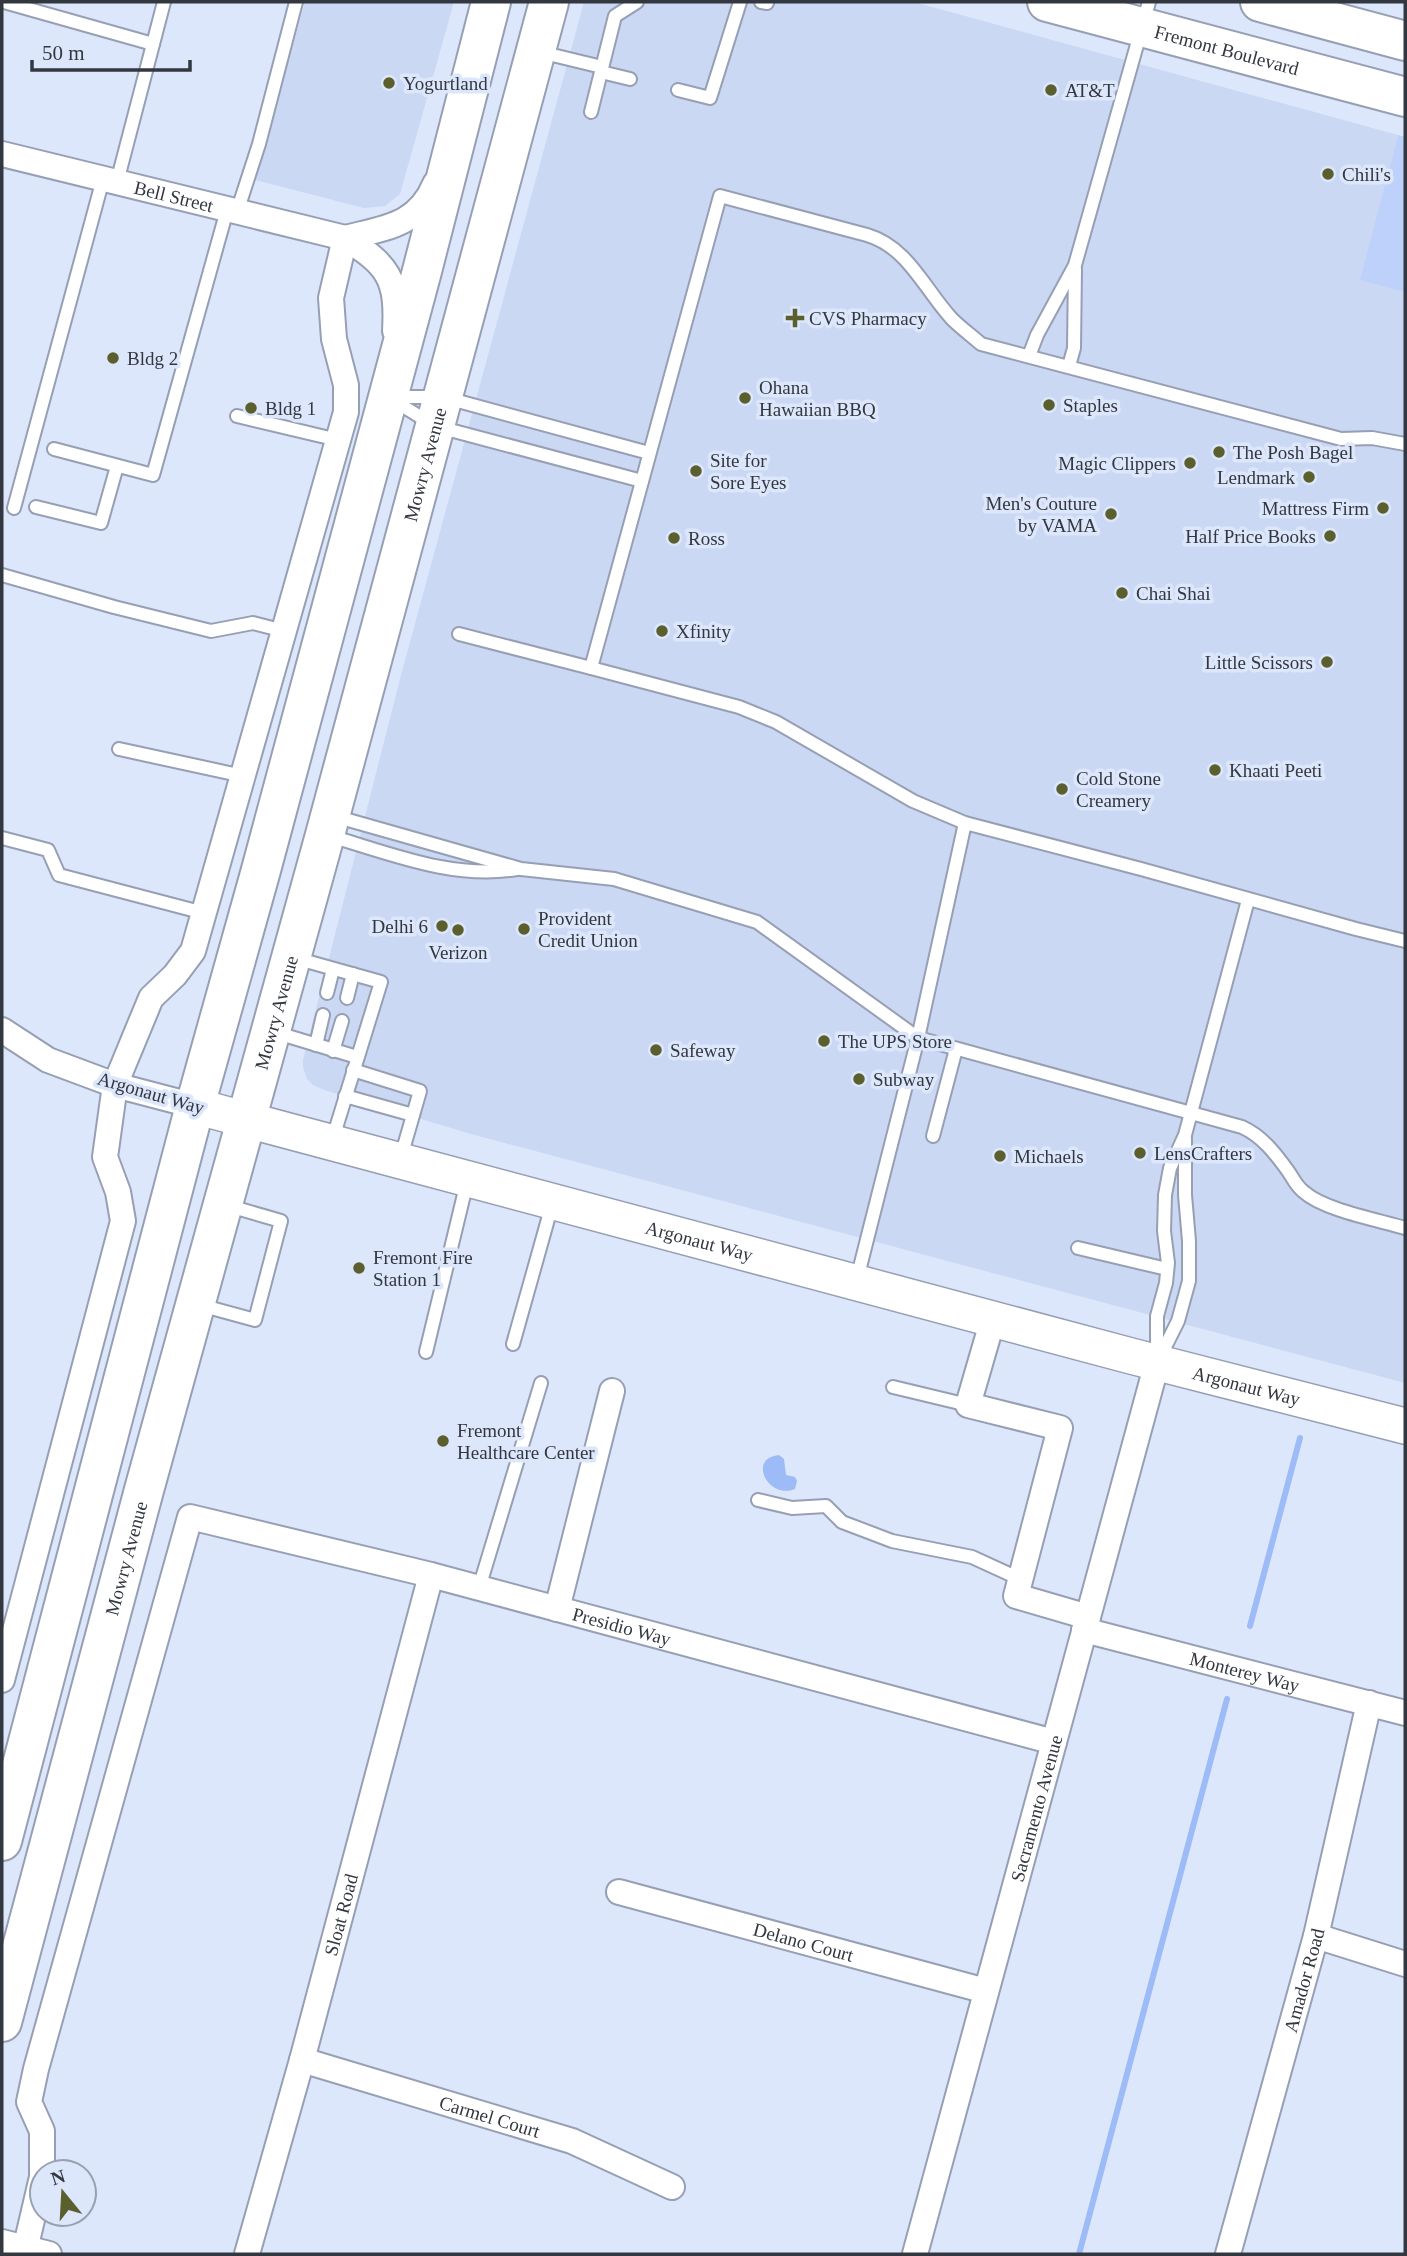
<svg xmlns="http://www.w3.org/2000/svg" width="1407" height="2256" viewBox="0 0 1407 2256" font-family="Georgia,serif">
<rect width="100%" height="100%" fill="#dde7fc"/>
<g fill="#cbd8f3">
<polygon points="305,2 454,2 400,194 385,206 364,208 255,180"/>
<polygon points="584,2 914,2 1398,135 1361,279 1405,292 1405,1383 471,1134 324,1090 313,1085 307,1079 303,1067 303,1060 401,675"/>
</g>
<polygon fill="#bdd1fa" points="1398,135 1405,137 1405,292 1360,280"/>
<path fill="#9dbbf6" d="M779 1455 784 1459 786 1475 795 1477 797 1481 795 1489C768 1500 747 1458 779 1455Z"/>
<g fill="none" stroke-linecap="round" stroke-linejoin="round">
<g stroke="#9dbbf6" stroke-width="6">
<polyline points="1250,1626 1300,1438"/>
<polyline points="1079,2254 1227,1699"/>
</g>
<defs>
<g id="lane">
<polyline points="4,2 153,44"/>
<polyline points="761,2 767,3"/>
<polyline points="540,52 602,67"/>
<polyline points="601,72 630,79"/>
<polyline points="678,90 710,98 740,2"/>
<polyline points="591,112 615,16 637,2"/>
<polyline points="117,182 164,2"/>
<polyline points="237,212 259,144 296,2"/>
<polyline points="1029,356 1037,335 1075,265 1149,2"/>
<polyline points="1069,366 1074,348 1075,269"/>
<polyline points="391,397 443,397 649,453"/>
<polyline points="393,400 435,426 642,481"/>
<polyline points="237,416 338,440"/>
<path d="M1405 444 1372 438 1341 439 981 344C972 336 961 328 952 319 925 290 908 247 867 235L720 196 591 668 739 707 776 722 913 801 965 823 1141 869 1356 929 1405 941"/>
<polyline points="54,449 153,475 227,210"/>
<polyline points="36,507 101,523 117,466"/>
<polyline points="14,508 103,179"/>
<polyline points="2,575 114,607 211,631 253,623 284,631"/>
<polyline points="459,634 591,668"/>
<polyline points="119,749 243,776"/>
<path d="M334 816 521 869 614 879 757 922 918 1038 1242 1127C1262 1136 1275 1153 1288 1171 1293 1178 1296 1186 1304 1192 1324 1210 1378 1220 1405 1228"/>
<path d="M327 835C389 853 453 880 517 869"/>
<polyline points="2,838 48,850 59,875 204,913"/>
<polyline points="295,958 381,982 332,1141"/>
<polyline points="327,993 333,969"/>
<polyline points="347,998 353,974"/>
<polyline points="274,1032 357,1057"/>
<polyline points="316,1045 323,1015"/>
<polyline points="333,1051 342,1021"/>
<polyline points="353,1070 420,1091 400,1160"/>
<polyline points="345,1096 413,1115"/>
<polyline points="933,1136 956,1049"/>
<polyline points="1078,1248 1167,1269"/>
<polyline points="857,1279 918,1038 965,823"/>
<polyline points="200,1305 255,1320 281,1221 226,1205"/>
<polyline points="513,1344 552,1205"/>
<polyline points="426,1352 467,1182"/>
<polyline points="1157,1358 1157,1316 1166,1283 1168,1263 1164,1231 1165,1195 1170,1168 1185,1135 1248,900"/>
<polyline points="1159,1359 1178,1321 1189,1281 1189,1241 1185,1195 1185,1139"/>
<polyline points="893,1387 968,1405"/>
<polyline points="758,1500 792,1508 826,1506 842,1522 892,1541 972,1557 1020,1579"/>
<polyline points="479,1588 541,1383"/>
</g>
<g id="street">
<path id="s1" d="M2 154 345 238C388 265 398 278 395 331"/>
<path d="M345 238C384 228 418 226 435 184"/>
<polyline points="2,1030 48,1060 115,1085 195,1106"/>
<polyline points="993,1319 968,1405 1060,1428 1016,1596 1088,1617"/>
<polyline points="557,1609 612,1391"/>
<path id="s2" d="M1084 1630 1405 1713"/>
<polyline points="2,1680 123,1221 118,1192 105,1157 115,1085 151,998 175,975 193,951 346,412 346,385 334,339 331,298 345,238"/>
<path id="s3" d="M619 1892 986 1991"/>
<polyline points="1316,1936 1405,1964"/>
<path id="s4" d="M302 2060 572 2141 672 2187"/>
<path id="s5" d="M42 2172V2131L29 2102 36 2069 190 1517 431 1575 1054 1742"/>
<polyline points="2,2242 49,2254"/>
<polyline points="24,2254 42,2177"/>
<path id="s6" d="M247 2254 302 2060 431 1575"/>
<path id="s7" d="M915 2254 1157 1363"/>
<path id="s8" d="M1228 2254 1316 1936 1369 1703"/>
</g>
<g id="secondary">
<path id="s9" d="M195 1106 1131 1356 1405 1426"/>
</g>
<g id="primary">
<path id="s10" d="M1047 2 1405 97"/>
<polyline points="1260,2 1405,41"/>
<polyline points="2,1841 195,1106 261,870 422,271 491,2"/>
<path id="s11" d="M2 2022 144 1490 325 835 549 2"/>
</g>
</defs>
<use href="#lane" stroke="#969fb3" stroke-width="16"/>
<use href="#street" stroke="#969fb3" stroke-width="28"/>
<use href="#secondary" stroke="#969fb3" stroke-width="38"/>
<use href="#primary" stroke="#969fb3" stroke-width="42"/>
<use href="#lane" stroke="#fff" stroke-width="12"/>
<use href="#street" stroke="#fff" stroke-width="24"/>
<use href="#secondary" stroke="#fff" stroke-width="35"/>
<use href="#primary" stroke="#fff" stroke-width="38"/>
</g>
<g fill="#5a5f2d" stroke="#dde7fc" stroke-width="2.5">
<circle cx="389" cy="83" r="7"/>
<circle cx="1051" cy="90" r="7"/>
<circle cx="1328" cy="174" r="7"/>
<path d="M791.5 307.5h7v7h7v7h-7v7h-7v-7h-7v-7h7z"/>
<circle cx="113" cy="358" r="7"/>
<circle cx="745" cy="398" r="7"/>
<circle cx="1049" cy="405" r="7"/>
<circle cx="251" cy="408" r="7"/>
<circle cx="1219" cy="452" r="7"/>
<circle cx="1190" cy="463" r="7"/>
<circle cx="696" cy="471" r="7"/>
<circle cx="1309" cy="477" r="7"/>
<circle cx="1383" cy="508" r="7"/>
<circle cx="1111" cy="514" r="7"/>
<circle cx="1330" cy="536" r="7"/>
<circle cx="674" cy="538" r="7"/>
<circle cx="1122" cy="593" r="7"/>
<circle cx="662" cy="631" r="7"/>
<circle cx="1327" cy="662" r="7"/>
<circle cx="1215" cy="770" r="7"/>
<circle cx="1062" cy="789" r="7"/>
<circle cx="442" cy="926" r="7"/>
<circle cx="524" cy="929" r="7"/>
<circle cx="458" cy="930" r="7"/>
<circle cx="824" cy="1041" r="7"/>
<circle cx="656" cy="1050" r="7"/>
<circle cx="859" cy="1079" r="7"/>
<circle cx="1140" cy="1153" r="7"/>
<circle cx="1000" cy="1156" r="7"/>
<circle cx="359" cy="1268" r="7"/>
<circle cx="443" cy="1441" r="7"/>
</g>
<g text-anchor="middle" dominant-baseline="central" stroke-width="7" stroke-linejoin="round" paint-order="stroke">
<g font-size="19" fill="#33373f" stroke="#dde7fc">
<text stroke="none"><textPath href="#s10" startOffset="186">Fremont Boulevard</textPath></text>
<text stroke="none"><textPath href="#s1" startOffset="177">Bell Street</textPath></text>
<text stroke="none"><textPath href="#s11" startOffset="1614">Mowry Avenue</textPath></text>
<text stroke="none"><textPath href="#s11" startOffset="1046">Mowry Avenue</textPath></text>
<text transform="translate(151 1093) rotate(16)">Argonaut Way</text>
<text stroke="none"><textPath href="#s9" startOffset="522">Argonaut Way</textPath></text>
<text stroke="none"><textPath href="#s9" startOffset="1088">Argonaut Way</textPath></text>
<text stroke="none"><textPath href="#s11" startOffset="480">Mowry Avenue</textPath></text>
<text stroke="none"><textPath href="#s5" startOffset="1125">Presidio Way</textPath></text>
<text stroke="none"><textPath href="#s2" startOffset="166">Monterey Way</textPath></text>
<text stroke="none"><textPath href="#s7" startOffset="462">Sacramento Avenue</textPath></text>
<text stroke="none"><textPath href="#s6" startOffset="352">Sloat Road</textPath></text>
<text stroke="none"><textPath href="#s3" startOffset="191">Delano Court</textPath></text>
<text stroke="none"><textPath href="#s8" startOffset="284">Amador Road</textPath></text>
<text stroke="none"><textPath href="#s4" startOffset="196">Carmel Court</textPath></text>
</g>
<g font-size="19" fill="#33373f" stroke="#dde7fc" text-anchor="start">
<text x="403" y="83">Yogurtland</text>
<text x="1065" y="90">AT&amp;T</text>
<text x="1342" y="174">Chili's</text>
<text x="809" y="318">CVS Pharmacy</text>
<text x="127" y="358">Bldg 2</text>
<text x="759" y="387">Ohana<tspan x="759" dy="22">Hawaiian BBQ</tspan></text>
<text x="1063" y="405">Staples</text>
<text x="265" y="408">Bldg 1</text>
<text x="1233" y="452">The Posh Bagel</text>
<text x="710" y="460">Site for<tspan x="710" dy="22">Sore Eyes</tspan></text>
<text x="1176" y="463" text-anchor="end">Magic Clippers</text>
<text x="1295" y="477" text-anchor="end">Lendmark</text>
<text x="1097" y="503" text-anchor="end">Men's Couture<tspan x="1097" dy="22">by VAMA</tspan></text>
<text x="1369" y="508" text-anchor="end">Mattress Firm</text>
<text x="1316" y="536" text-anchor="end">Half Price Books</text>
<text x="688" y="538">Ross</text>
<text x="1136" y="593">Chai Shai</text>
<text x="676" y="631">Xfinity</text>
<text x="1313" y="662" text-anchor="end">Little Scissors</text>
<text x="1229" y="770">Khaati Peeti</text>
<text x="1076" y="778">Cold Stone<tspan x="1076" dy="22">Creamery</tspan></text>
<text x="538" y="918">Provident<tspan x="538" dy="22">Credit Union</tspan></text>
<text x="428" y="926" text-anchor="end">Delhi 6</text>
<text x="458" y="952" text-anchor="middle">Verizon</text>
<text x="838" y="1041">The UPS Store</text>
<text x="670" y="1050">Safeway</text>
<text x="873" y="1079">Subway</text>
<text x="1154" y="1153">LensCrafters</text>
<text x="1014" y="1156">Michaels</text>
<text x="373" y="1257">Fremont Fire<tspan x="373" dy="22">Station 1</tspan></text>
<text x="457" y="1430">Fremont<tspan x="457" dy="22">Healthcare Center</tspan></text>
</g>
</g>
<rect width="1407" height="2256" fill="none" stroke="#33373f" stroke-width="7"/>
<g transform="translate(63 2193) rotate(342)"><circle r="33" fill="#dde7fc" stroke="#99a1b0" stroke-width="2"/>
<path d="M0-5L12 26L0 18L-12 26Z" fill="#5a5f2d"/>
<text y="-10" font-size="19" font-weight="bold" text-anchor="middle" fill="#33373f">N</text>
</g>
<path d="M32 60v10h158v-10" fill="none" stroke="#33373f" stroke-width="3.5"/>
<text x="42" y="60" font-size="21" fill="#33373f" stroke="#dde7fc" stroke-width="5" paint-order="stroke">50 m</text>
</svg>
